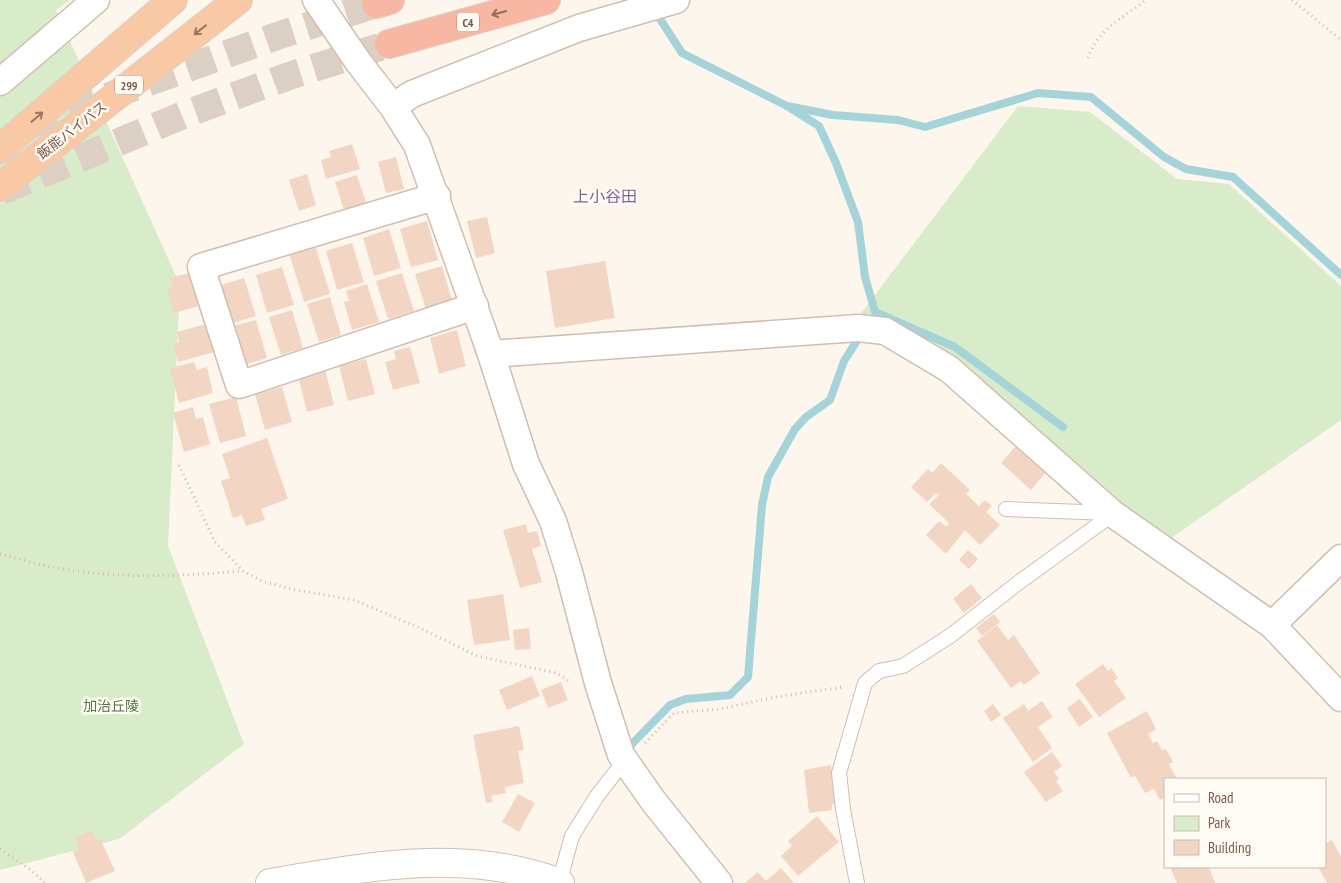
<svg xmlns="http://www.w3.org/2000/svg" width="1341" height="883" viewBox="0 0 1341 883" font-family="'PT Sans Narrow','Noto Sans JP',sans-serif">
<rect width="100%" height="100%" fill="#fdf6ec"/>
<g fill="#d8ecc9">
<polygon points="0,0 70,0 56,10 180,285 168,546 244,744 119,839 0,870"/>
<polygon points="1018,106 1090,112 1177,179 1229,184 1341,286 1341,420 1170,539 1093,484 1060,448 1036,437 859,316"/>
</g>
<g fill="none" stroke-linecap="round" stroke-linejoin="round">
<g stroke="#a5d3da" stroke-width="8">
<polyline points="660,19 682,53 787,106 819,126 836,163 858,222 865,277 875,312 955,347 1063,427"/>
<polyline points="787,106 833,115 898,120 925,127 1038,93 1091,97 1164,157 1186,169 1233,177 1341,275"/>
<polyline points="624,752 670,705 686,699 730,695 748,677 762,505 768,477 795,429 806,417 830,400 844,361 862,333"/>
</g>
</g>
<g fill="#f3d5c3">
<polygon points="352,144 360,169 326,179 321,160 331,157 329,151"/>
<polygon points="396,157 404,189 386,193 378,162"/>
<polygon points="307,174 316,205 299,211 289,180"/>
<polygon points="357,175 368,208 346,216 335,182"/>
<polygon points="487,217 495,253 476,258 467,221"/>
<polygon points="427,221 438,260 411,267 400,229"/>
<polygon points="389,229 401,268 374,276 363,238"/>
<polygon points="352,243 364,282 337,290 326,251"/>
<polygon points="315,245 330,294 304,302 289,253"/>
<polygon points="605,261 615,318 555,328 546,271"/>
<polygon points="442,266 453,304 427,313 415,274"/>
<polygon points="282,267 294,305 267,313 256,275"/>
<polygon points="189,273 199,306 174,313 167,290 173,288 170,278"/>
<polygon points="402,273 414,311 388,319 376,281"/>
<polygon points="244,278 256,316 230,324 218,286"/>
<polygon points="367,284 379,322 352,330 344,302 349,301 346,291"/>
<polygon points="330,297 341,335 319,342 307,304"/>
<polygon points="292,310 303,348 281,355 269,317"/>
<polygon points="256,320 267,358 244,365 233,326"/>
<polygon points="206,324 214,352 178,362 173,344 179,342 177,332"/>
<polygon points="457,330 466,366 439,374 430,338"/>
<polygon points="410,347 420,383 393,390 385,362 396,359 394,351"/>
<polygon points="366,359 375,394 348,401 339,366"/>
<polygon points="194,362 197,370 207,367 213,393 179,403 170,368"/>
<polygon points="325,369 334,405 307,412 298,376"/>
<polygon points="282,387 292,422 265,430 255,394"/>
<polygon points="236,397 246,436 220,443 209,404"/>
<polygon points="193,407 196,419 203,417 210,444 184,452 173,413"/>
<polygon points="267,438 288,499 261,509 265,520 246,526 242,515 233,518 221,481 230,478 222,454"/>
<polygon points="1015,447 1045,473 1031,490 1001,463"/>
<polygon points="941,463 970,490 966,494 979,506 985,500 992,506 986,512 1000,525 980,545 965,530 946,554 926,535 939,521 947,527 949,523 929,504 939,495 936,493 927,502 911,487 928,469 932,473"/>
<polygon points="526,524 528,533 537,531 541,546 532,549 542,582 520,588 503,530"/>
<polygon points="968,550 978,559 969,569 959,560"/>
<polygon points="971,584 982,598 964,613 953,599"/>
<polygon points="503,594 510,640 474,645 467,600"/>
<polygon points="994,614 1000,622 982,636 976,628"/>
<polygon points="997,625 1008,640 1014,635 1040,673 1024,685 1021,681 1011,688 977,641"/>
<polygon points="529,628 531,649 515,650 513,630"/>
<polygon points="1103,664 1108,671 1111,668 1118,678 1114,681 1126,698 1099,717 1075,684"/>
<polygon points="532,676 540,696 507,710 499,690"/>
<polygon points="561,682 568,700 548,708 541,690"/>
<polygon points="1080,699 1093,717 1079,727 1067,708"/>
<polygon points="1042,701 1053,717 1038,727 1052,748 1033,762 1003,718 1024,704 1028,711"/>
<polygon points="993,704 1001,715 991,722 984,711"/>
<polygon points="1147,711 1156,729 1148,734 1153,743 1157,741 1162,750 1166,749 1173,762 1169,764 1177,779 1165,779 1165,797 1160,800 1154,789 1145,793 1135,776 1131,778 1107,733"/>
<polygon points="519,726 524,750 518,751 524,783 505,787 506,793 491,796 493,802 486,803 473,735"/>
<polygon points="1052,752 1062,766 1054,772 1059,779 1056,781 1063,791 1046,802 1024,772"/>
<polygon points="831,765 835,804 832,804 832,810 809,813 804,770"/>
<polygon points="518,794 535,803 519,832 502,822"/>
<polygon points="817,816 839,842 798,876 781,856 792,846 788,841"/>
<polygon points="92,830 96,840 100,838 115,871 86,883 73,852 79,849 75,838"/>
<polygon points="1332,840 1341,857 1341,883 1327,883 1318,867 1325,867 1325,844"/>
<polygon points="1170,867 1209,867 1215,883 1177,883"/>
<polygon points="781,868 794,883 745,883 758,872 766,881"/>
</g>
<g fill="none" stroke-linecap="round" stroke-linejoin="round">
<g stroke="#dcd0c4" stroke-width="28" stroke-dasharray="28 14" stroke-linecap="butt">
<polyline points="29,125 277,36 376,4"/>
<polyline points="1,191 186,114 289,76 389,44"/>
</g>
<defs>
<g id="service">
<polyline points="1006,509 1110,513"/>
<polyline points="559,883 572,836 597,796 625,760"/>
<polyline points="857,883 843,809 839,773 865,683 879,671 903,666 950,636 1018,583 1113,514"/>
</g>
<g id="minor">
<polyline points="316,0 359,63 393,107 417,145 491,354 526,464 553,521 569,572 598,683 621,755 654,802 719,883"/>
<polyline points="0,82 96,0"/>
<polyline points="393,107 412,94 579,28 676,0"/>
<polyline points="437,196 201,267 239,385 475,306"/>
<polyline points="491,354 858,328 885,331 949,369 1113,514 1272,625 1341,698"/>
<polyline points="1272,625 1341,558"/>
</g>
<path id="tertiary" d="M270 883C367 867 464 847 560 883"/>
<g id="trunk">
<polyline points="0,149 173,0"/>
<polyline points="0,187 238,0"/>
</g>
<g id="motorway">
<polyline points="376,4 390,0"/>
<polyline points="389,44 546,0"/>
</g>
</defs>
<use href="#service" stroke="#d1beb0" stroke-width="16"/>
<use href="#minor" stroke="#d1beb0" stroke-width="29"/>
<use href="#tertiary" stroke="#d1beb0" stroke-width="30"/>
<use href="#trunk" stroke="#dad1cd" stroke-width="30"/>
<use href="#motorway" stroke="#dad1cd" stroke-width="30"/>
<g stroke="#d9b8a5" stroke-width="3" stroke-dasharray="1 4" stroke-linecap="butt">
<polyline points="1292,0 1341,40"/>
<path d="M1088 58C1097 30 1124 17 1146 0"/>
<polyline points="179,465 215,542 243,571 262,581 291,589 354,600 420,628 477,656 557,673 570,682"/>
<path d="M0 554C21 559 42 566 63 569 123 579 182 576 242 571"/>
<polyline points="645,743 674,713 720,709 775,697 843,687"/>
<polyline points="0,849 31,870 45,883"/>
</g>
<use href="#service" stroke="#fff" stroke-width="14"/>
<use href="#minor" stroke="#fff" stroke-width="26"/>
<use href="#tertiary" stroke="#fff" stroke-width="28"/>
<use href="#trunk" stroke="#f9c8a4" stroke-width="28"/>
<use href="#motorway" stroke="#f7b7a3" stroke-width="28"/>
</g>
<defs><path id="oneway-shaft" d="M-6 0H5M1.5-3L5.5 0L1.5 3" fill="none" stroke-width="1.6" stroke-linecap="round" stroke-linejoin="round" transform="scale(1.25)"/></defs>
<use stroke="#936e5e" href="#oneway-shaft" transform="translate(499 13) rotate(164)"/>
<g stroke="#9a7763">
<use href="#oneway-shaft" transform="translate(200 30) rotate(142)"/>
<use href="#oneway-shaft" transform="translate(37 117) rotate(-41)"/>
</g>
<g text-anchor="middle" dominant-baseline="central" stroke-width="5" stroke-linejoin="round" paint-order="stroke">
<g fill="#fffaf3" stroke="#a28b7f" stroke-width="1">
<rect x="457" y="12.5" width="22" height="19" rx="4"/>
<rect x="115" y="75.5" width="28" height="19" rx="4"/>
</g>
<g font-size="12" font-weight="bold" fill="#7a5c4d">
<text x="468" y="22">C4</text>
<text x="129" y="85">299</text>
</g>
<g font-size="14" fill="#7a5c4d" stroke="#fffaf3">
<text transform="translate(72 130) rotate(-38)">飯能バイパス</text>
</g>
<g font-size="14" fill="#537a41" stroke="#fffaf3">
<text x="111" y="706">加治丘陵</text>
</g>
<g font-size="16" fill="#846695" stroke="#fffaf3">
<text x="605" y="196">上小谷田</text>
</g>
</g>
<rect x="1164" y="778" width="162" height="90" fill="#fffaf3" stroke="#cabbb1"/>
<rect x="1174" y="794" width="25" height="8" fill="#ffffff" stroke="#cabbb1"/>
<text x="1208" y="803" font-size="15" fill="#7a5c4d">Road</text>
<rect x="1174" y="816" width="25" height="15" fill="#d8ecc9" stroke="#cabbb1"/>
<text x="1208" y="828" font-size="15" fill="#7a5c4d">Park</text>
<rect x="1174" y="840" width="25" height="15" fill="#f3d5c3" stroke="#cabbb1"/>
<text x="1208" y="853" font-size="15" fill="#7a5c4d">Building</text>
</svg>
